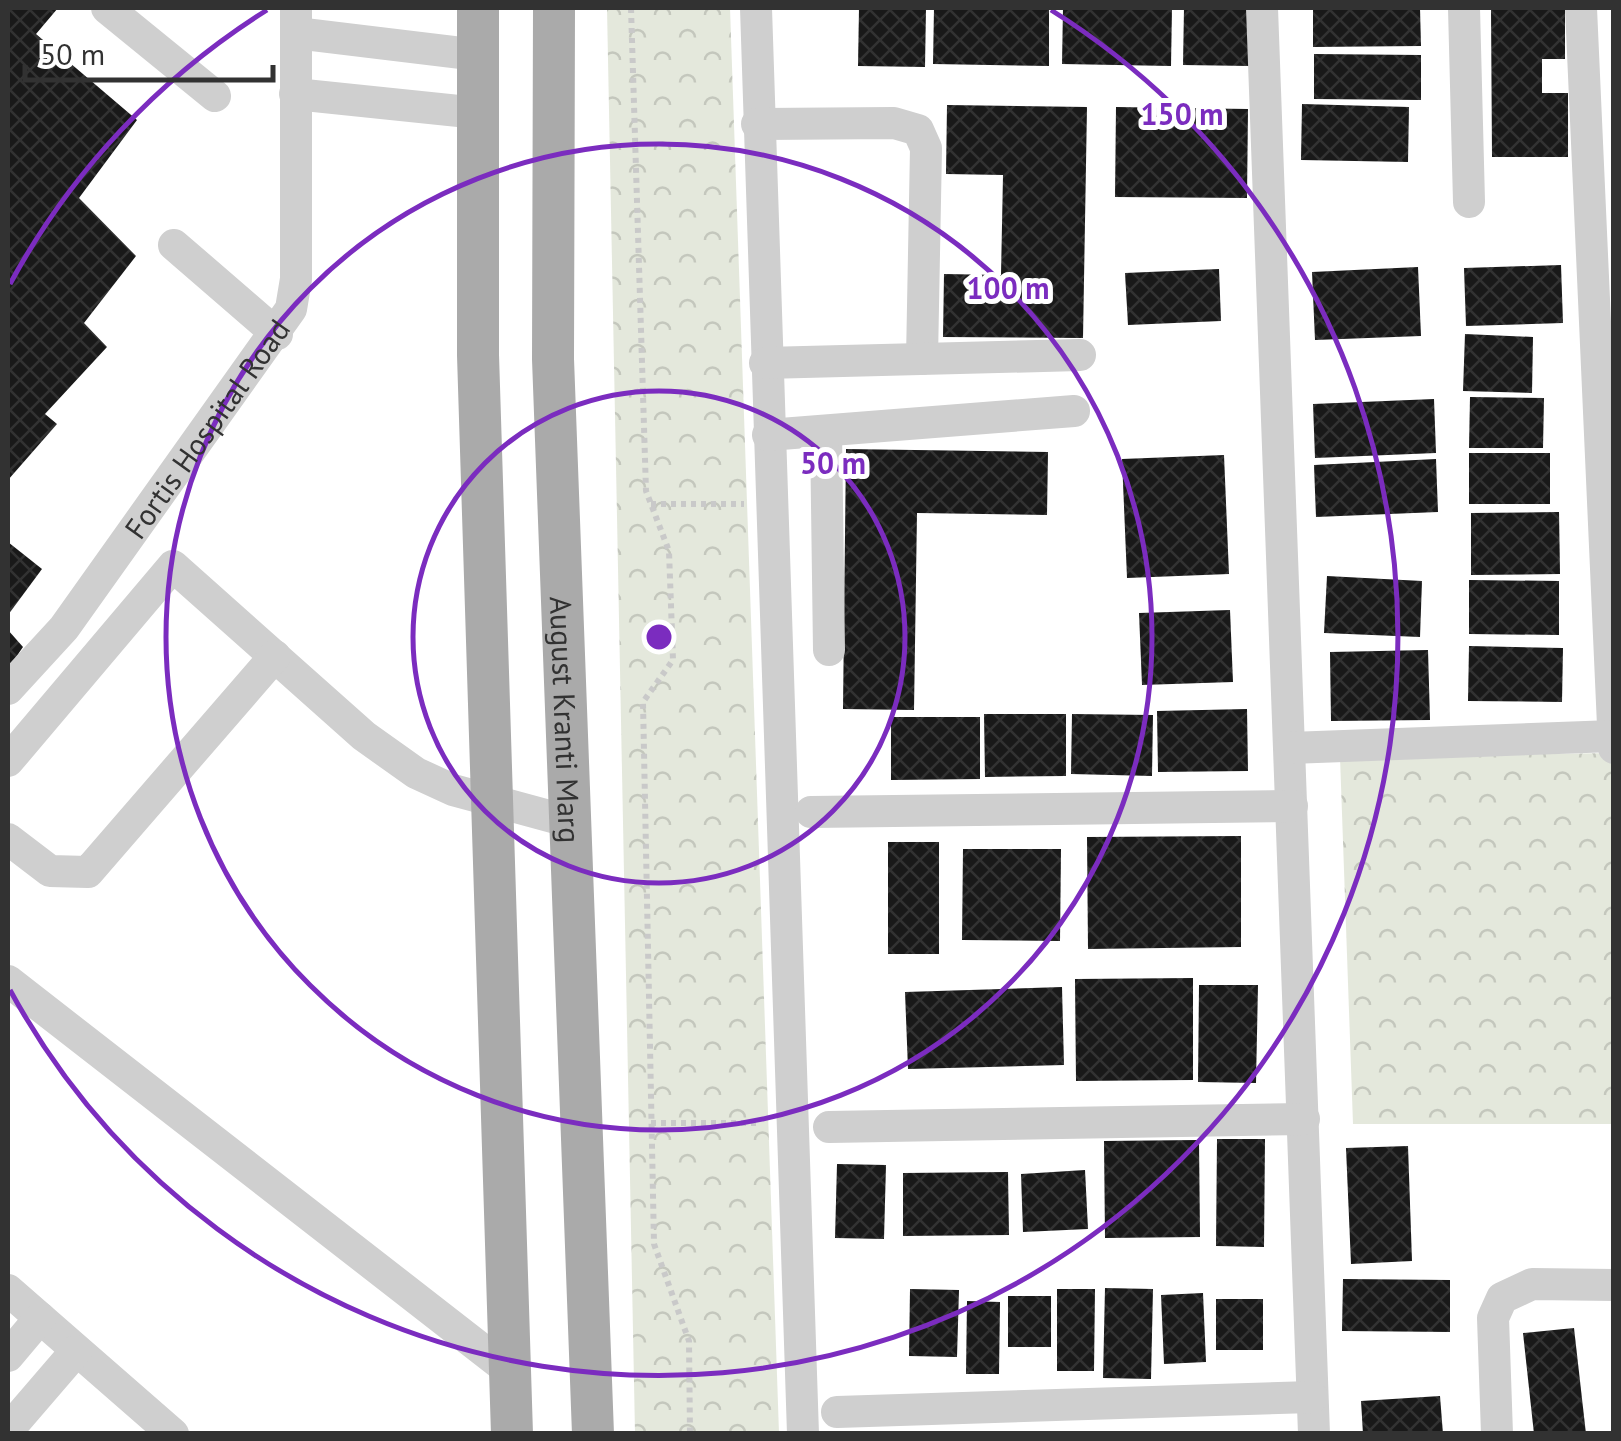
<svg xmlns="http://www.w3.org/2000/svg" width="1621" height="1441" viewBox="0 0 1621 1441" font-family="'PT Sans',sans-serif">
<defs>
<pattern id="park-crowns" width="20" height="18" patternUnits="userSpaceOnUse" patternTransform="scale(2.5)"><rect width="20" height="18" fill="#e4e8dc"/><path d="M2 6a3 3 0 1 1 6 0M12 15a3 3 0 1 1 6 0" fill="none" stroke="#c4c7bd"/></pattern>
<pattern id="building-cross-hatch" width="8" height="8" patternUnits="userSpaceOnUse" patternTransform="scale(2.5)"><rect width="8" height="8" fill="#191919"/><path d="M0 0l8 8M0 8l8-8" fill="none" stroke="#323232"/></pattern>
</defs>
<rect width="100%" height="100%" fill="#fff"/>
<g fill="url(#park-crowns)">
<polygon points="607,8 730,8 779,1433 635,1433"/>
<polygon points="1613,753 1613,1124 1353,1124 1340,757"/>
</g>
<g fill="url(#building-cross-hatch)">
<polygon points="8,8 58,8 36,34 137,120 79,198 136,256 84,323 107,347 45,414 57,424 8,480"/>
<polygon points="859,8 926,8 925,67 858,66"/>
<polygon points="934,8 1049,8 1049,66 933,64"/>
<polygon points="1063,8 1172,8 1171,66 1062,64"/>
<polygon points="1184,8 1250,8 1249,66 1183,65"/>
<polygon points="1313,8 1420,8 1421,46 1313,47"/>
<polygon points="1491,8 1565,8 1565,59 1542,59 1542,93 1568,93 1568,157 1492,157"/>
<polygon points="1314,54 1421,55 1421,100 1314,99"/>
<polygon points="1302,104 1409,107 1408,162 1301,160"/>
<polygon points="947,105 1087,107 1083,338 943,337 944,274 1001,275 1003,175 946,174"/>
<polygon points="1116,107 1248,109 1247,198 1115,197"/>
<polygon points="1561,265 1563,323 1466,326 1464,268"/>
<polygon points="1418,267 1421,336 1315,340 1312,272"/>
<polygon points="1219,269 1221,321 1128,325 1125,273"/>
<polygon points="1465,334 1533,337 1532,393 1463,391"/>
<polygon points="1470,397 1544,398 1543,448 1469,448"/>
<polygon points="1434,399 1436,453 1315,458 1313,404"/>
<polygon points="846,449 1048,452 1047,515 917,513 914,710 843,709"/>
<rect x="1469" y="453" width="81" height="51"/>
<polygon points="1224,455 1229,574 1127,578 1122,459"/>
<polygon points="1436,459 1438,512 1316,517 1314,465"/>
<polygon points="1559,512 1560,574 1471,575 1471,513"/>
<polygon points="8,542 42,569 8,615"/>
<polygon points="1327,576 1422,581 1420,637 1324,633"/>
<polygon points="1469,580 1559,581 1559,635 1469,634"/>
<polygon points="1230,610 1233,682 1142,685 1139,613"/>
<polygon points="8,630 23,647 8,669"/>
<polygon points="1469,646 1563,648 1562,702 1468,701"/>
<polygon points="1428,650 1430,720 1331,721 1330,652"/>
<polygon points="1247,709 1248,771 1158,772 1157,711"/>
<polygon points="984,714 1066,714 1066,776 985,777"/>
<polygon points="1072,714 1153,715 1152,776 1071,774"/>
<polygon points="891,717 980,717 980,779 891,780"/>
<polygon points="1241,836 1241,947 1088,949 1087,837"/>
<rect x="888" y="842" width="51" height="112"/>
<polygon points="963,849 1061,849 1060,941 962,940"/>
<polygon points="1193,978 1193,1080 1076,1081 1075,979"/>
<polygon points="1199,985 1258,985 1256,1083 1198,1082"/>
<polygon points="1062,987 1064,1065 908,1069 905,992"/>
<polygon points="1217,1139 1265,1139 1264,1247 1216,1246"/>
<polygon points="1199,1140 1200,1237 1105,1238 1104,1141"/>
<polygon points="1408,1146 1412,1261 1351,1264 1346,1148"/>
<polygon points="837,1164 886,1165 884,1239 835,1238"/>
<polygon points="1085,1170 1088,1229 1023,1232 1021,1174"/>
<polygon points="1008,1172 1009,1235 903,1236 903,1173"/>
<polygon points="1343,1279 1450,1280 1450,1332 1342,1331"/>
<polygon points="1105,1288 1153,1289 1151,1379 1103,1378"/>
<polygon points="910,1289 959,1290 957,1357 909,1356"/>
<polygon points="1057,1289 1095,1289 1094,1371 1057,1371"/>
<polygon points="1203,1293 1206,1362 1164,1364 1161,1295"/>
<rect x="1008" y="1296" width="43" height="51"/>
<rect x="1216" y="1299" width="47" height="51"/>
<polygon points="967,1301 1000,1302 999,1374 966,1374"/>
<polygon points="1574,1328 1586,1434 1534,1434 1523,1333"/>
<polygon points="1440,1396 1443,1434 1363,1434 1361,1401"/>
</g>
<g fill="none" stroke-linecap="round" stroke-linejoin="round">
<g stroke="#c9c9c9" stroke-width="6" stroke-dasharray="5 5" stroke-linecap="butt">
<polyline points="631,8 646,491 669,551 673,660 643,702 654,1244 689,1341 690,1434"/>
<polyline points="651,504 744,504"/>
<polyline points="651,1123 761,1123"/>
</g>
<g stroke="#cfcfcf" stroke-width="32">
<polyline points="107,8 215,96"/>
<polyline points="756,8 803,1434"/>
<polyline points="1262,8 1314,1434"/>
<polyline points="1464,8 1469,202"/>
<polyline points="1581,8 1614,748"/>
<polyline points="296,33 478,55"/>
<polyline points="295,94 478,113"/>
<polyline points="757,124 894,123 918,130 926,148 922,359"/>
<polyline points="174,245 277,334"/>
<polyline points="765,363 1080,355"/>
<polyline points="826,432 829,650"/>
<polyline points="768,435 1074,411"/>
<path id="s1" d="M8 689 64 628 291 309 296 279V8"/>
<polyline points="1290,748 1613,736"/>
<polyline points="8,761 173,566 364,736 416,773 453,790 571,822"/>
<polyline points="811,812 1292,806"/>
<polyline points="8,839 50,871 88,872 275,656"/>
<polyline points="8,981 511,1372"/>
<polyline points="829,1127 1304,1119"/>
<polyline points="8,1290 173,1434"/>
<polyline points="8,1356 40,1318"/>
<polyline points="837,1412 1312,1397"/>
<polyline points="8,1430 76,1351"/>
<polyline points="1497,1434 1493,1318 1502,1298 1532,1284 1614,1285"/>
</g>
<g stroke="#aaa" stroke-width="42">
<polyline points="478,8 478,355 512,1434"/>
<path id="s2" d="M554 8 553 359 593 1434"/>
</g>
</g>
<g fill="none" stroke="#7b2cbf" stroke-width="5">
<circle cx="659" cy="637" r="246"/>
<circle cx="659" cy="637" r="493"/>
<path d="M10 284A739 739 0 0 1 267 10M1051 10A739 739 0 1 1 10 990"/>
</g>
<g text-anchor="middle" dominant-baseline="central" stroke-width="10" stroke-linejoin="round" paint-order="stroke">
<g font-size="30" fill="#323232" stroke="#fff">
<text stroke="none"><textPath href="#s1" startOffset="328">Fortis Hospital Road</textPath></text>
<text stroke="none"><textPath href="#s2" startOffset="712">August Kranti Marg</textPath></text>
</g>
</g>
<circle cx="659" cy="637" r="15" fill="#7b2cbf" stroke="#fff" stroke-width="5"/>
<g font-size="30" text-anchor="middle" font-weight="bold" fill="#7b2cbf" stroke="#fff" stroke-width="10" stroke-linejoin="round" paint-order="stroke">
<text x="1182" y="125">150 m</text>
<text x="1008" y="299">100 m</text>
<text x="833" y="474">50 m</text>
</g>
<rect width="1621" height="1441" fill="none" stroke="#323232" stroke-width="20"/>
<path d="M25 65v15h248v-15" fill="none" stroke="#323232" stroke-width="5"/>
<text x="40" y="65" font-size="30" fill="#323232" stroke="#ffffff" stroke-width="8" paint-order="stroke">50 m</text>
</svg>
